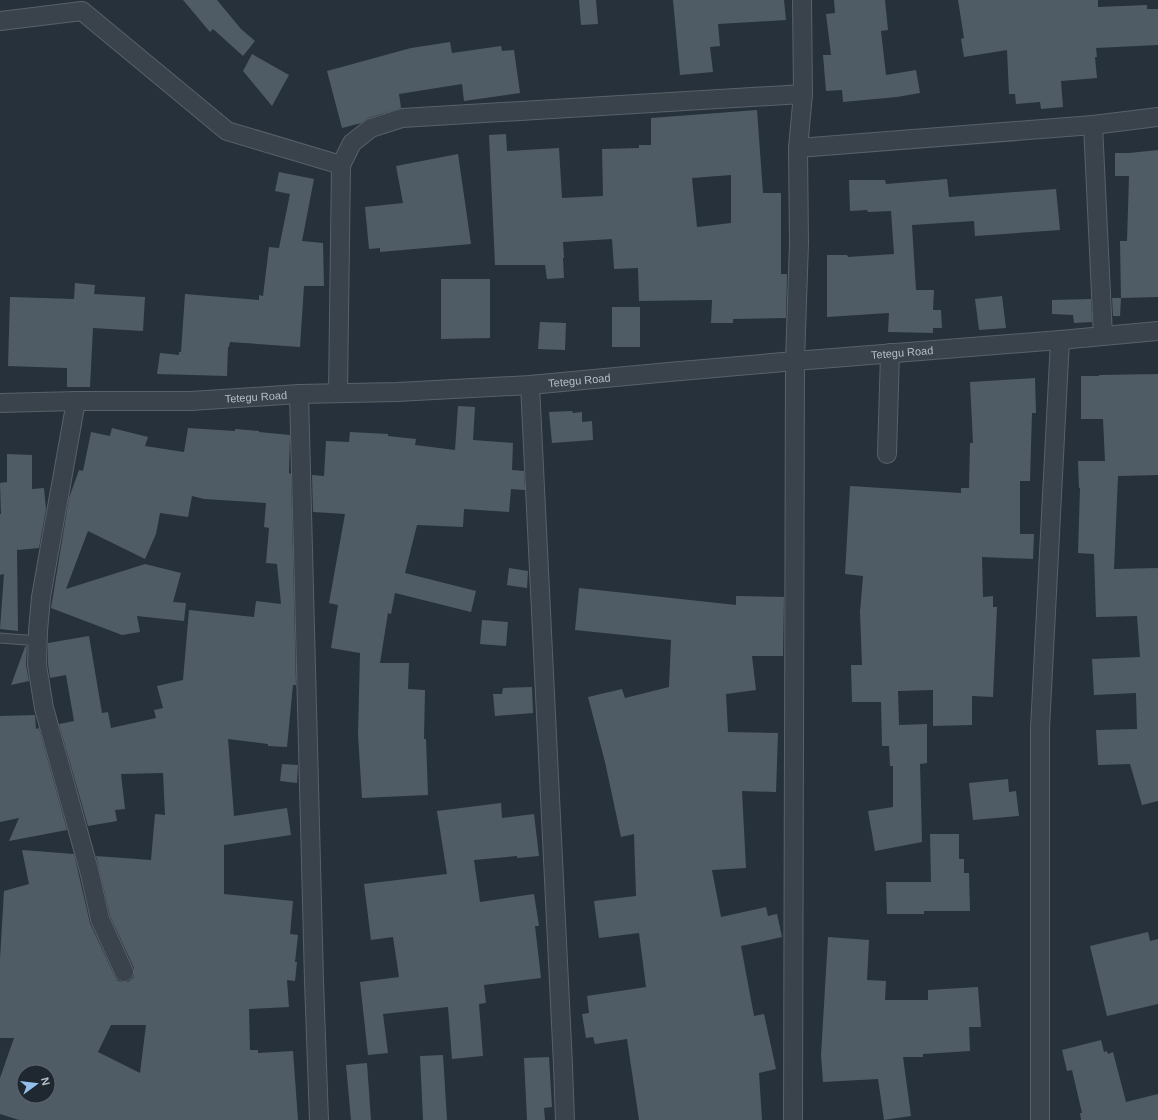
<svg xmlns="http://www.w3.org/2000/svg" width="1158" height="1120" viewBox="0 0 1158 1120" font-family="Arial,sans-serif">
<rect width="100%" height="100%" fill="#26313b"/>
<g fill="#505c65" fill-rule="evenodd">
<polygon points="183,0 217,0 241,29 255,41 243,56 213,29 210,32"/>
<polygon points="579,0 596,0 598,24 581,25"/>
<polygon points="673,0 784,0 786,20 718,24 720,46 710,47 713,72 680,75"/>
<polygon points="834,0 885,0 888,30 881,31 886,75 916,70 920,93 897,97 843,102 842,90 826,91 823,55 831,55 826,14 835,13"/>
<polygon points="958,0 1098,0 1098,7 1147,5 1147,9 1158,9 1158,45 1096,48 1097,57 1095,57 1097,78 1061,81 1063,107 1041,109 1040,102 1016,104 1015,94 1009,94 1007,50 964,57 961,39 964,38"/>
<polygon points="450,42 452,53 501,46 502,51 514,50 520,93 464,101 462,84 399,94 401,108 368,118 361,123 342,128 327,71 411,48"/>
<polygon points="252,54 289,75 272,106 243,71"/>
<path d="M757 110 763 193H781V274H787L786 318 733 319V323H711L712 300 639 301 638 268 614 269 612 239 563 242 564 258H563L564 278 547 279 545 265H495L489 135 506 134 507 151 559 148 562 198 603 196 602 149 639 148V145H651V118ZM731 175V223L697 227 692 178Z"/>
<polygon points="1158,150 1158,297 1121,298 1120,241 1127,241 1129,176 1115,176 1115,153 1129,153"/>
<polygon points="458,154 471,244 380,252 380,248 369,249 365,207 403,203 396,166"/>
<polygon points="279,172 314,179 302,241 323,243 324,286 304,286 300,347 230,342 229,347 228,347 227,376 157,374 160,353 179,355 179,352 181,352 185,294 259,300 259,295 263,296 269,247 279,248 290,194 275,191"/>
<polygon points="947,179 949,197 1056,189 1060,230 975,236 974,221 912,225 916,290 934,290 933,310 941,310 942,328 933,328 933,333 888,332 889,313 827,317 827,255 847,255 848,257 894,254 891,211 868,212 867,210 850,211 849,180 885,180 886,184"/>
<polygon points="441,279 490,279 490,338 441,339"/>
<polygon points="75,283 95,285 94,294 145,297 143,331 93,328 90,387 67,387 67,368 8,366 10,297 74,299"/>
<polygon points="1002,296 1006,328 979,330 975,299"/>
<polygon points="1112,298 1121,298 1120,316 1113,316"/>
<polygon points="1091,299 1092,322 1074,323 1073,315 1052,314 1052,300"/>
<rect x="612" y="307" width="28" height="40"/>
<polygon points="540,322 566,323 565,350 538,349"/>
<polygon points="1158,374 1158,475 1118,476 1114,569 1158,568 1158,801 1142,805 1130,764 1098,765 1096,730 1137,729 1136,693 1094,695 1092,659 1140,657 1137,616 1096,617 1094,554 1078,553 1080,488 1079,488 1078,461 1105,461 1103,419 1081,419 1081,376 1099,376 1099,375"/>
<polygon points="1035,378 1036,413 1032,413 1030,481 1020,481 1020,534 1034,534 1033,559 982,557 983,597 993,596 993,607 997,607 993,697 972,696 972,725 933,726 933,690 898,691 899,725 927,724 927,763 920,764 922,842 875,851 868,811 893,807 893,766 890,766 889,746 882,746 881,702 852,702 851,665 862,665 860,612 863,576 845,574 850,486 961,493 961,488 969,488 970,443 973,443 970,382"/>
<polygon points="458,406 475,407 473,440 513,443 512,470 524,471 525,490 511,489 509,512 464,509 463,527 417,525 405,573 476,591 471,612 395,593 391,614 388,613 380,663 409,663 408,689 425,690 424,739 426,739 428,795 362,798 358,735 360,653 331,648 338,605 329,603 345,514 313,512 312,475 324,476 326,441 349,442 350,432 388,434 388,436 416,439 415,445 455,450"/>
<polygon points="572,411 573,413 582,412 582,422 592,421 593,440 552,443 549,412"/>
<path d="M112 428 148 437 145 446 184 452 188 428 235 431V429L259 431V432L290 435 289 473 291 474 296 685H293L287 747 268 746V744L228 739 234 816 287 808 291 835 224 845V894L293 901 290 934 298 935 295 962H297L295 981 287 980 289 1007 249 1009 250 1050H258V1053L293 1051 298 1120H19L0 1114V1078L14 1038H0V959L4 891 29 884 22 850 74 854 90 923 115 977 118 981 123 982H128L133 978 134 973V968L110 916 96 856 151 860 155 814 165 815 163 773 121 774 125 809 115 810 117 821 88 826 59 724 74 721 66 675 50 678 48 664V643L89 636 102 713 108 712 111 728 156 718 154 710 163 708 157 686 183 680 189 610 254 617 256 601 281 604 277 564 266 563 269 528 264 527 266 503 204 499 192 496 188 517 160 513 156 534 145 559 88 531 66 589 145 564 181 573 173 602 186 603 184 621 137 616 140 632 122 635 51 608 69 498 79 470 83 471 91 432 110 436ZM111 1025H146L140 1073 98 1052ZM24 1072H48V1096H24Z"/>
<polygon points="7,454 32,455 32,489 44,488 46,509 39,548 18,550 17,549 18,631 0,629 4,574 0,575 0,514 1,514 0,483 7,482"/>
<polygon points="509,568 528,571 527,588 507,585"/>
<polygon points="579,588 736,605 736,596 784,597 783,656 752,656 756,690 726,694 728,732 778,733 776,792 742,791 746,868 712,870 721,917 766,907 768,916 777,914 782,937 741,946 754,1016 764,1014 776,1069 759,1073 762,1120 639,1120 627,1039 595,1044 593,1037 586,1038 582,1014 589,1013 587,996 646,987 639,933 599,938 594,901 636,896 634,834 621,837 605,762 588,697 622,689 625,698 669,687 671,640 575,630"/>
<polygon points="482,620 508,622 506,646 480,644"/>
<polygon points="27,646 26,665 29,681 11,685 25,647"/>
<polygon points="532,687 533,713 495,716 493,694 502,694 503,688"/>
<polygon points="35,715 36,729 39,728 67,830 9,841 19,818 0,822 0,716"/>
<polygon points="282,764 298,765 297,783 280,781"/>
<polygon points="1008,779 1009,792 1016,791 1019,816 973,820 969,783"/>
<polygon points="501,803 502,818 534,814 539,856 517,858 517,856 474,860 480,902 534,894 539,926 535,926 541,978 484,985 486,1003 479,1004 483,1056 452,1059 448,1007 383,1014 388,1053 368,1055 360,982 399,977 393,937 371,940 364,884 447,874 437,811"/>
<polygon points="930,834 959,834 959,859 964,859 964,873 969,873 970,911 924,911 924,914 887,914 886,882 931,882"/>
<polygon points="1148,932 1150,941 1158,939 1158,1004 1107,1016 1090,946"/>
<polygon points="828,937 869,940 867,980 886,981 885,1000 928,1000 928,990 978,987 981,1027 969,1027 970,1051 923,1054 923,1057 903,1057 911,1116 884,1120 878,1079 823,1082 821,1055"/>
<polygon points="1101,1040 1104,1052 1107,1051 1108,1054 1113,1052 1126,1102 1158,1094 1158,1120 1081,1120 1080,1113 1082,1113 1072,1070 1067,1071 1062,1050"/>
<polygon points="443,1055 447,1120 423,1120 420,1056"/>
<polygon points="549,1057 552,1107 544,1108 545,1120 527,1120 524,1058"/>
<polygon points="367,1063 371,1120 351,1120 346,1065"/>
</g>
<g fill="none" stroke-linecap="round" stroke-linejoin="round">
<defs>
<polyline id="service" points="0,638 38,641"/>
<g id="minor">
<polyline points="0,21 82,11 227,131 341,165"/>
<polyline points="1093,125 1103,336"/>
<polyline points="798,148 1093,125 1158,117"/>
<polyline points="530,385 563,1065 565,1120"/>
<polyline points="338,393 341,165 352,143 371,128 402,118 803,94"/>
<polyline points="299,394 314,981 319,1120"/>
<polyline points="76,401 41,597 38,631 37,665 44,708 90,874 100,919 124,972"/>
<path id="s1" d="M0 403 76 401H191L299 394 397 392 530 385 669 372 795 361 1060 340 1158 331"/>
<polyline points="887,454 890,353"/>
<polyline points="793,1120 795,361 799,243 798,148 803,94 802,0"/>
<polyline points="1040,1120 1040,728 1060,340"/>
</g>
</defs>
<use href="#service" stroke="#586169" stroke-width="11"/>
<use href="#minor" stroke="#586169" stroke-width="20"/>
<use href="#service" stroke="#3a434b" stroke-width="9"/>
<use href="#minor" stroke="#3a434b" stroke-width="18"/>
</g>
<g text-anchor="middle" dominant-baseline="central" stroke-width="4" stroke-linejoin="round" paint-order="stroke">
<g font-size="11" fill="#b6bec6" stroke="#1f2830">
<text stroke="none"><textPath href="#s1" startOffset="904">Tetegu Road</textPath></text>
<text stroke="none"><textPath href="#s1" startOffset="580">Tetegu Road</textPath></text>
<text stroke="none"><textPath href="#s1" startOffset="256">Tetegu Road</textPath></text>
</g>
</g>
<g transform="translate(36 1084) rotate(75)"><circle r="19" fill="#1f2830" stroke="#5b646c"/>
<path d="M0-3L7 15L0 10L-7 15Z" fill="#94bfed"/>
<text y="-6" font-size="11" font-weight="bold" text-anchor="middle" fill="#b6bec6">N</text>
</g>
</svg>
